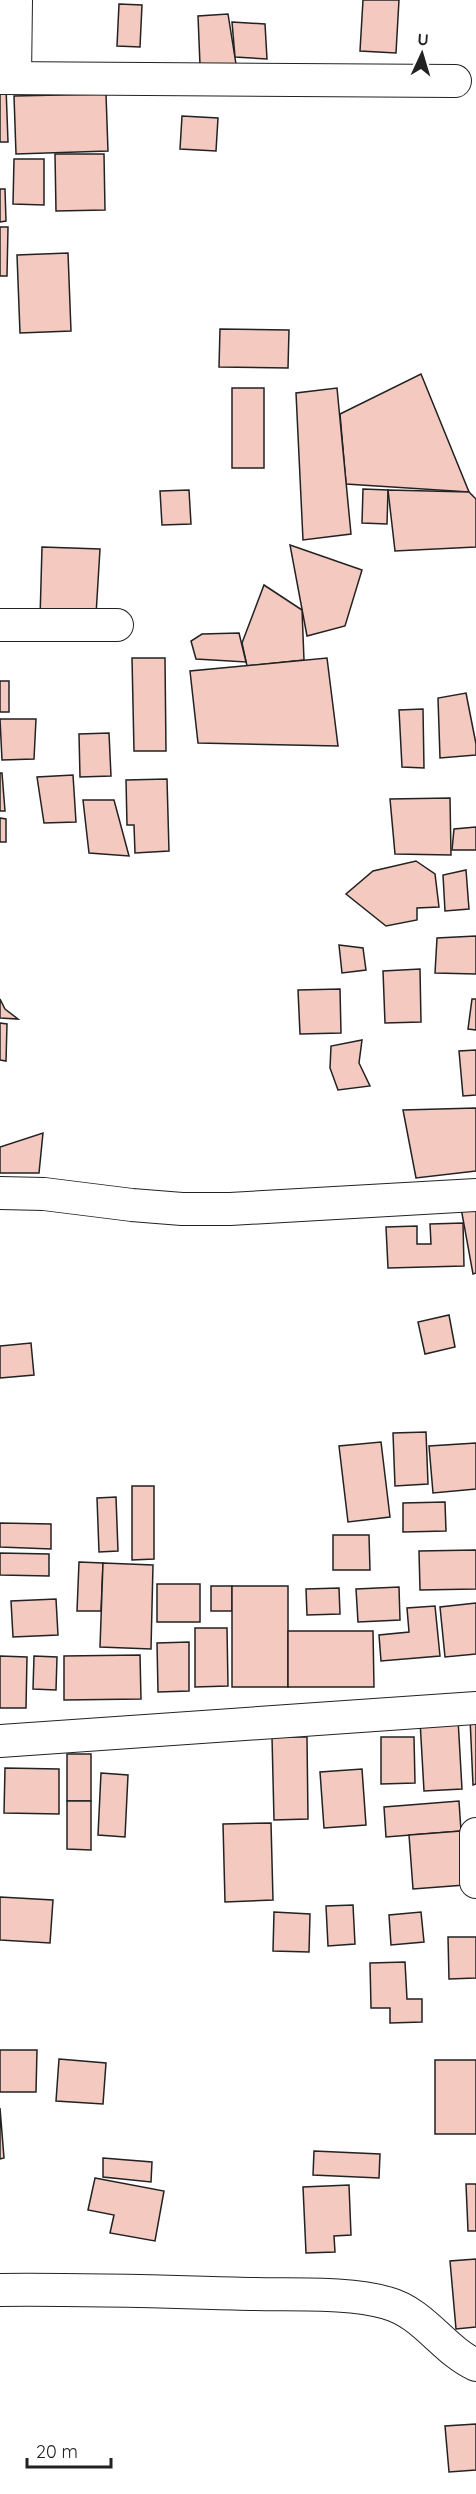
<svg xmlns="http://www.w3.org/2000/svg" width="476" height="2494" viewBox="0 0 476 2494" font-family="Quicksand,sans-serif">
<rect width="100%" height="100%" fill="#fff"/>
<g fill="#f3c9c0" stroke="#222" stroke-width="1.5">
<polygon points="363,0 399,0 396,53 360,51"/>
<polygon points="119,4 142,5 140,47 117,46"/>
<polygon points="228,14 236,64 200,65 198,16"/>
<polygon points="232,22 265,24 267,59 235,57"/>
<polygon points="0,87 6,87 8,142 0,142"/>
<polygon points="106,94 108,151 16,154 14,96"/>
<polygon points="182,116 218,118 216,151 180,149"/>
<polygon points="55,154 104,154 105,210 56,211"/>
<polygon points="14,159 44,159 44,205 13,204"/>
<polygon points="0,189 5,189 6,221 0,222"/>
<polygon points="0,227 8,227 7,276 0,276"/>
<polygon points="68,253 71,331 20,333 17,255"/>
<polygon points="220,329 289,330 288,368 219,367"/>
<polygon points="421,374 469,492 346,484 340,414"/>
<rect x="232" y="388" width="32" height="80"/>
<polygon points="337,388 351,534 303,540 296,393"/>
<polygon points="363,489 388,490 387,524 362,523"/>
<polygon points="189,490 191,524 162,525 160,491"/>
<polygon points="388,490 469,492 476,499 476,547 395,551"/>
<polygon points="290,545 362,570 345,626 307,636"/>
<polygon points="42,547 100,549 96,615 40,619"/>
<polygon points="264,585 302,610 304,660 247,666 242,643"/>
<polygon points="239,633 246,662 196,659 191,641 202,634"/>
<polygon points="132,658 165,658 166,751 134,751"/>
<polygon points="327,658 338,746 198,743 190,671"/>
<rect x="0" y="681" width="9" height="31"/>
<polygon points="466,693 476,744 476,755 440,758 438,698"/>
<polygon points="423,709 424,768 402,767 399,710"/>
<polygon points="0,719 36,719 34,759 2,760"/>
<polygon points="109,733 111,776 80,777 79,734"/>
<polygon points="0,773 2,773 5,811 0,811"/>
<polygon points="73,775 76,822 44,823 37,777"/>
<polygon points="167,779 169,851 135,853 134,825 127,825 126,780"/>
<polygon points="450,798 451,855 395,854 390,799"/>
<polygon points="83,800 114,800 129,856 89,853"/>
<polygon points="0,818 6,819 6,842 0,842"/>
<polygon points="476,827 476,850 452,850 454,829"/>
<polygon points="416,861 435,874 439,907 417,908 417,920 386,926 346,894 373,871"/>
<polygon points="466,870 469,909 445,911 443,875"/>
<polygon points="476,936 476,974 435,973 437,938"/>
<polygon points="339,945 363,948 366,970 342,973"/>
<polygon points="420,969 421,1022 385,1023 383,971"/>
<polygon points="340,989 341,1033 300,1034 298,990"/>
<polygon points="0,999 5,1009 18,1019 0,1018"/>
<polygon points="472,999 476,999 476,1030 468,1029"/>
<polygon points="0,1023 7,1024 6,1061 0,1060"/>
<polygon points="362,1040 359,1063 370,1086 338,1090 330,1068 331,1046"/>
<polygon points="476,1050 476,1095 463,1096 459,1051"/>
<polygon points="476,1108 476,1171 416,1178 403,1110"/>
<polygon points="43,1133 39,1173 0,1173 0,1147"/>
<polygon points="461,1208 476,1208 476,1273 473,1274"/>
<polygon points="463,1223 464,1266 388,1268 386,1227 417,1226 417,1244 431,1244 430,1224"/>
<polygon points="449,1315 455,1347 425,1354 418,1322"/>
<polygon points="31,1343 34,1375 0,1378 0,1346"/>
<polygon points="426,1432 428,1484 395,1486 393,1433"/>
<polygon points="381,1442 390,1517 348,1522 339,1446"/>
<polygon points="476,1443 476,1489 433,1493 429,1446"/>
<polygon points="132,1486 154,1486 154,1559 132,1560"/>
<polygon points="116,1497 118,1551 99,1552 97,1498"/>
<polygon points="445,1502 446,1531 403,1532 403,1503"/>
<polygon points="0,1523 51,1524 51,1549 0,1547"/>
<polygon points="333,1535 369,1535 370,1570 333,1570"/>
<polygon points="476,1550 476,1589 420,1590 419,1551"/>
<polygon points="0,1553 49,1554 49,1576 0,1575"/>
<polygon points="79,1562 103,1563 101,1611 77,1611"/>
<polygon points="103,1563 153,1565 151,1649 100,1647"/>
<rect x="157" y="1584" width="43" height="38"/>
<rect x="211" y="1586" width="21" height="25"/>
<rect x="232" y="1586" width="56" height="101"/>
<polygon points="399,1587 400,1620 358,1622 356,1589"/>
<polygon points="339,1588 340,1614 307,1615 306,1589"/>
<polygon points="56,1599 58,1635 13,1637 11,1601"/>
<polygon points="476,1603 476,1654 445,1657 440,1607"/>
<polygon points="435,1606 440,1656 381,1661 379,1635 409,1632 407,1608"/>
<polygon points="195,1628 227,1628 228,1686 195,1687"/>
<polygon points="288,1631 373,1631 374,1687 288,1687"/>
<polygon points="189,1642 189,1691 158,1692 157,1643"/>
<polygon points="140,1655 141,1699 64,1700 64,1656"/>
<polygon points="0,1656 27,1657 26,1708 0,1708"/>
<polygon points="34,1656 57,1657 56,1690 33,1689"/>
<polygon points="470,1718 476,1718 476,1784 473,1785"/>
<polygon points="458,1719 462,1789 424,1791 420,1721"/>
<polygon points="272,1737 307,1737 308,1819 274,1820"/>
<polygon points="381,1737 414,1737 415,1783 381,1784"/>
<rect x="67" y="1754" width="24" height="47"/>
<polygon points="5,1768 59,1769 59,1814 4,1813"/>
<polygon points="362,1769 366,1825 324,1828 320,1772"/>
<polygon points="101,1773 128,1775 125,1837 98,1835"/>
<polygon points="67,1801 91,1801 91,1850 67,1849"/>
<polygon points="459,1801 461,1831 386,1837 384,1807"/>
<polygon points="271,1823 273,1900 225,1902 223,1824"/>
<polygon points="461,1831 465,1885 413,1889 409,1835"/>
<polygon points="0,1897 53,1900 50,1943 0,1940"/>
<polygon points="353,1905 355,1944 328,1946 326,1906"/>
<polygon points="274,1912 310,1914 309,1952 273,1951"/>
<polygon points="421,1912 424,1942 391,1945 389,1915"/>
<polygon points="448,1937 476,1937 476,1978 449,1979"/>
<polygon points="405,1962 407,1999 422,1999 422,2022 390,2023 390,2008 371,2008 370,1963"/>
<polygon points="0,2050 37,2050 36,2092 0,2092"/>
<polygon points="59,2059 106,2063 103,2104 56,2101"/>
<rect x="435" y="2060" width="41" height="74"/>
<polygon points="0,2108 4,2158 0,2159"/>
<polygon points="314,2151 380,2154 379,2178 313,2175"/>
<polygon points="103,2158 152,2162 151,2182 103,2177"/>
<polygon points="95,2178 164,2191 155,2241 110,2233 114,2215 88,2210"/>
<polygon points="466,2184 476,2184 476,2231 468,2231"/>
<polygon points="349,2185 351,2235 334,2236 335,2252 306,2253 303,2187"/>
<polygon points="476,2259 476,2327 456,2329 450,2261"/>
<polygon points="476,2424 476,2470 449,2472 445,2426"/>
</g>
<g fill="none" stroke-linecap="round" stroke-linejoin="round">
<defs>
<g id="minor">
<polyline points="0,78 455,81"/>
<polyline points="15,78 16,0"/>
<polyline points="0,625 117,625"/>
<polyline points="0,1193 44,1194 132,1205 182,1209 230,1209 476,1195"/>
<polyline points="0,1741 476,1708"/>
<polyline points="476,1834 476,1882"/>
<path d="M0 2290C85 2289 170 2292 255 2294 295 2295 350 2292 387 2303 424 2313 443 2350 476 2365"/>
</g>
</defs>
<use href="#minor" stroke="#222" stroke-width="34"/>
<use href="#minor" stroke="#fff" stroke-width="32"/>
</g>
<g transform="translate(422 54) rotate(4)" stroke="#ffffff" stroke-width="4.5" paint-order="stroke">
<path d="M0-4.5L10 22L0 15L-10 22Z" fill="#222222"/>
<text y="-9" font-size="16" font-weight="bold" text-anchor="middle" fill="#222222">U</text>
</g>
<path d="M27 2458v9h84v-9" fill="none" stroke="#222222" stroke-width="3"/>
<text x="36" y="2458" font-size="18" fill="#222222" stroke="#ffffff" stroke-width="4.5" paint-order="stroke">20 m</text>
</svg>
